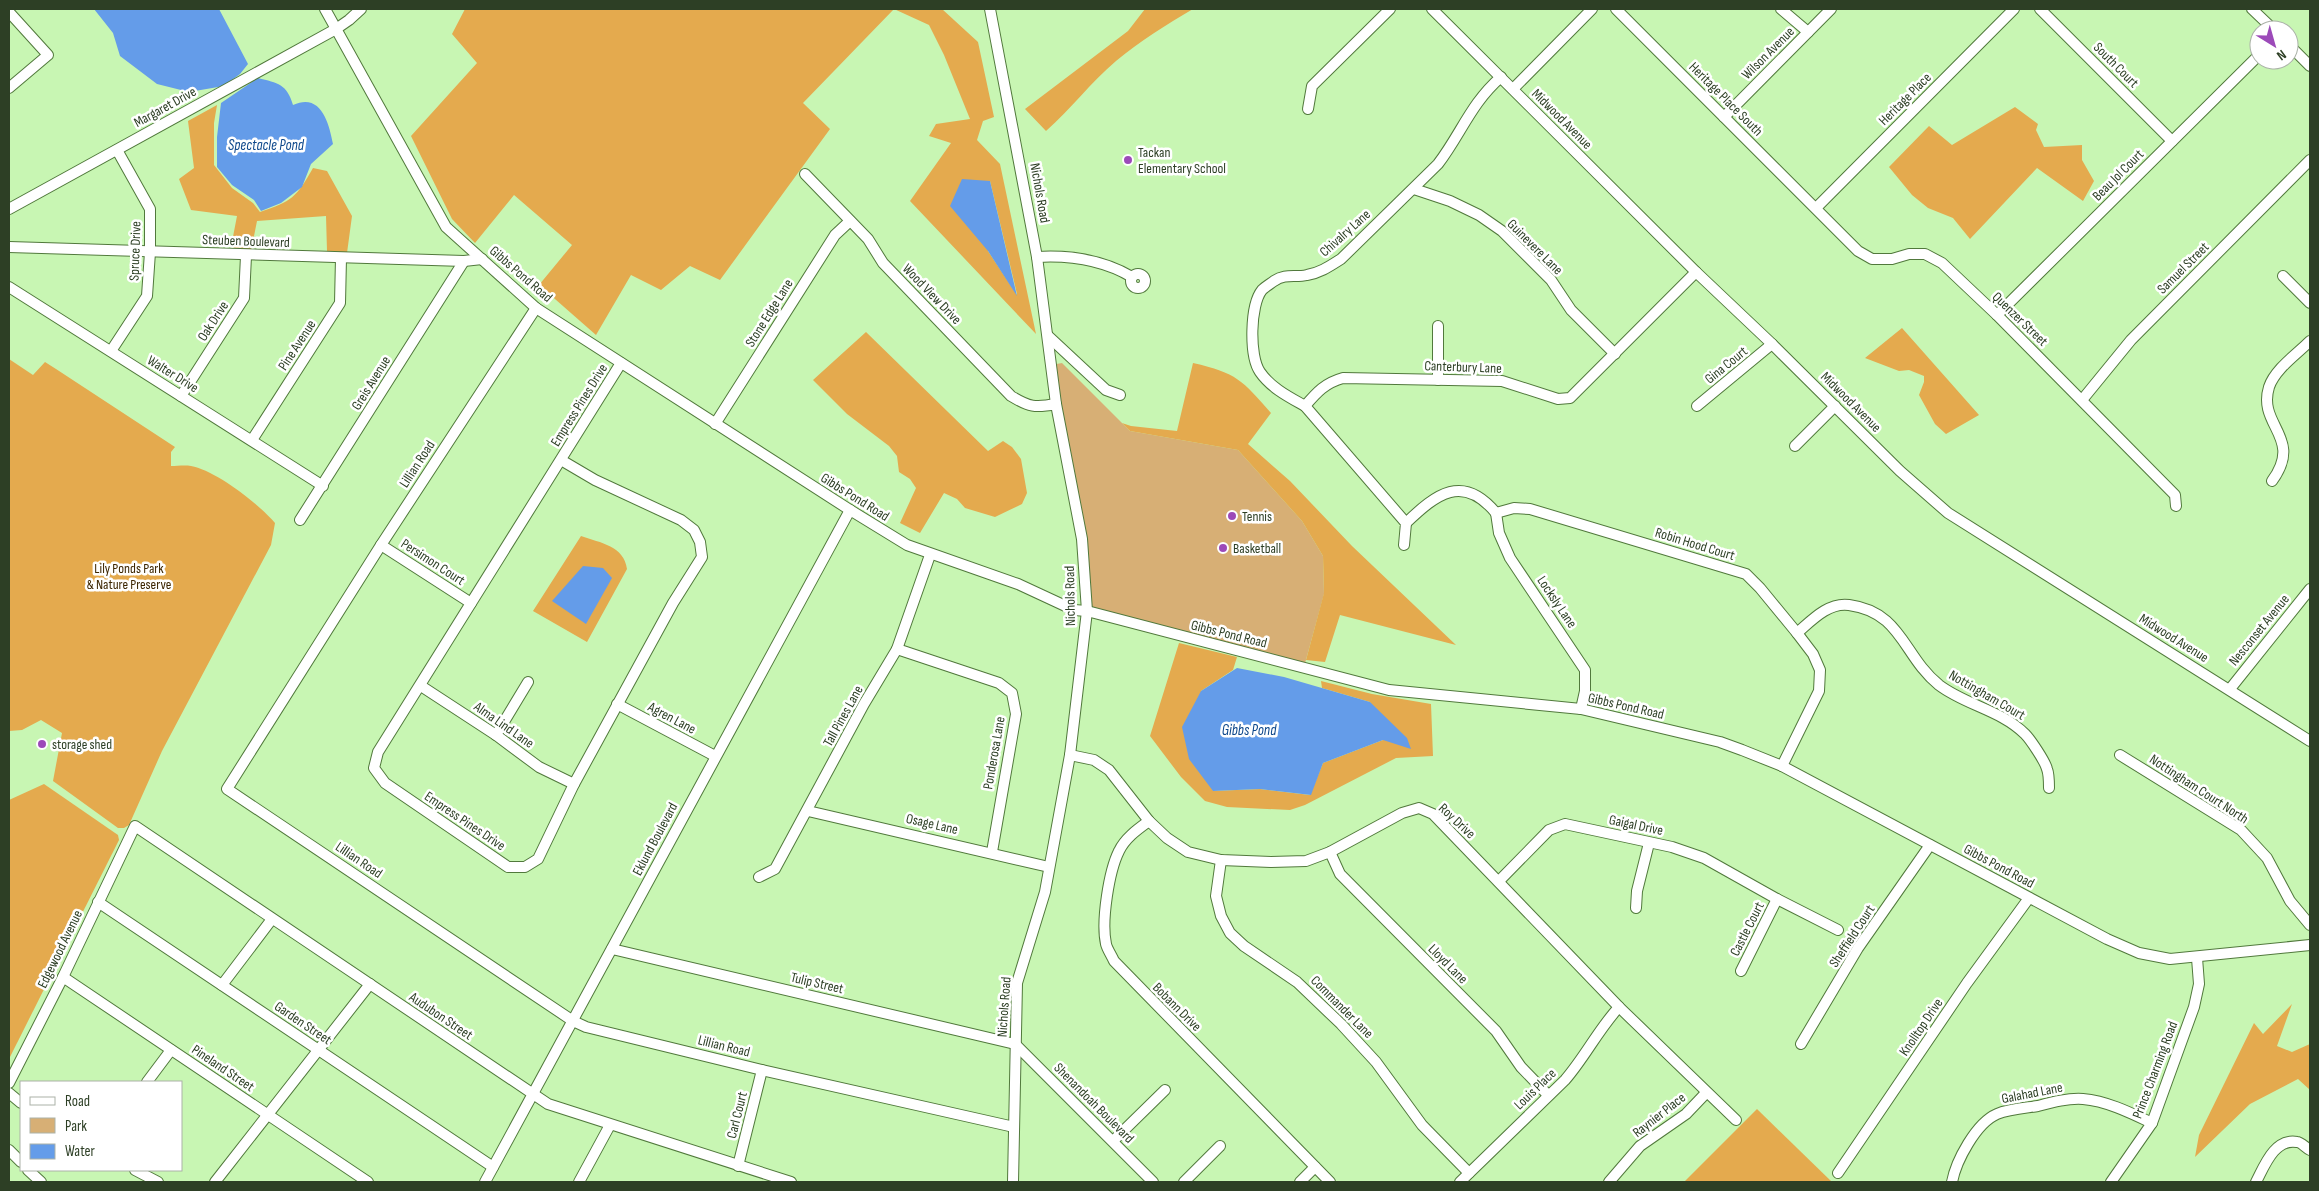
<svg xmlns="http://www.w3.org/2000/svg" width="2319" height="1191" viewBox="0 0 2319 1191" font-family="'Sofia Sans Condensed',sans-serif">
<rect width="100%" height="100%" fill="#c8f6b3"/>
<polygon fill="#d7af75" points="1062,363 1130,431 1238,450 1302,521 1323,556 1324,594 1304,667 1087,611 1082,539 1051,365"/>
<g fill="#e4aa4e" fill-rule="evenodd">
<polygon points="465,9 894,9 803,103 830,129 720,280 690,266 661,290 631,275 596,335 539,285 572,245 514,195 475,243 452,219 411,136 477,63 452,34"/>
<path d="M894 9H942L978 42 994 117 983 121 977 140 1000 164 1036 334 910 201 951 143 929 136 936 124 970 119 944 55 929 25ZM990 181 1017 294V295L988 251Z"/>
<path d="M1145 9H1193C1166 25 1140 41 1116 61 1091 82 1071 109 1046 131L1025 109 1128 31Z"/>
<path d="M217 105 214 123V165L232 188 253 203 260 212C292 201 296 198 313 168L327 171 352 216 347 253 327 251 326 216 257 221 251 251 231 247 237 216 191 210 179 179 194 168 188 121Z"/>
<polygon points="2015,107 2038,124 2036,130 2044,147 2082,145 2082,160 2094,181 2083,201 2037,168 1970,239 1953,218 1928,208 1912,195 1889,167 1929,126 1952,145"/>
<polygon points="1902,328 1979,415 1946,434 1935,424 1919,395 1924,382 1924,376 1909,370 1899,371 1865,358"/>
<polygon points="866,332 988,451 1003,441 1012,447 1021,459 1027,493 1022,504 995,517 965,508 957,499 944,493 920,533 900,523 916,488 910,479 899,472 897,456 889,446 847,414 813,380"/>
<path d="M9 359 33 375 45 362 56 369 175 447 171 452V466C177 466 185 465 191 466 215 470 259 504 275 523L271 545 162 751 129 825 124 828H118L53 781 62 733 41 720 22 730 9 731Z"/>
<path d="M1193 363C1237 373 1242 380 1271 413L1248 444 1290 481 1352 546 1456 645 1340 615 1325 662 1306 660 1324 593 1323 556 1302 521 1238 450 1130 431 1122 423 1131 426 1177 431Z"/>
<path d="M581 536C601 543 624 546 627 569L587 642 533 611Z"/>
<polygon points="1179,643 1237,657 1233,670 1201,691 1213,791 1260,789 1310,795 1323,763 1383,740 1370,702 1322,688 1321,681 1372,694 1431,704 1433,756 1396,758 1305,805 1290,810 1227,807 1205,801 1181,777 1150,736"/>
<polygon points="44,784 118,835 119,840 9,1059 9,800"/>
<polygon points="2292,1004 2277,1046 2292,1052 2310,1044 2310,1090 2298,1079 2250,1104 2195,1157 2199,1135 2254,1023 2263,1034"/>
<polygon points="1757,1109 1832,1182 1684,1182"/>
</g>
<g fill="#649ce9">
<polygon points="94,9 219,9 248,64 240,74 224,86 189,92 157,84 120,56 113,33"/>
<path d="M258 78C278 83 287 84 293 105 321 92 329 123 333 144L311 164 302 187 281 203 261 211 254 200 232 185 217 167V137L221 103Z"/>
<polygon points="962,179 990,181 1017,296 988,251 950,206"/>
<polygon points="583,566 603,568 612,578 586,624 552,601"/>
<polygon points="1237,668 1284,677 1370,702 1407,738 1411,749 1383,740 1323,763 1311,795 1260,789 1213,791 1189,759 1182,727 1201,691"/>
</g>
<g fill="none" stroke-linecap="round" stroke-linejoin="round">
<defs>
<g id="minor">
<polyline points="325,9 446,227 536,308 850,510 907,545 1018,584 1074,610 1087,611 1389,690 1581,709 1720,742 1742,750 1782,766 2107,939 2139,953 2170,959 2310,945"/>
<polyline points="990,9 1037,257 1056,404 1082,539 1087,611 1070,755 1045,892 1017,983 1013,1182"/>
<polyline points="1432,9 1696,272 1772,344 1900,471 1948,513 2310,741"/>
<polyline points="1616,9 1858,251 1872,259 1892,259 1909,254 1925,254 1942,263 1997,315 2175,495 2176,506"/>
<polyline points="1781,9 1808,32"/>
<polyline points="2040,9 2172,141"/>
<polyline points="2252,9 2274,30"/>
<polyline points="9,12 48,55 9,88"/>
<polyline points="2289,45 2310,66"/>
<polyline points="1513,89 1592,9"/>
<polyline points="1308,109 1312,86 1390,9"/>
<polyline points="1724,117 1831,9"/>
<path d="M805 174 868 239 883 263 1011 396C1029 407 1035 408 1056 404"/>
<polyline points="1414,189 1450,201 1479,215 1502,231 1551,280 1571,310 1615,354"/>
<polyline points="1816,208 2014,9"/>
<polyline points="9,209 336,29 349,20 361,9"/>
<polyline points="9,247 464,261 482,259"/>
<path d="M1037 257C1071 255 1103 260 1132 277"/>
<circle cx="1138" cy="281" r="7"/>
<polyline points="2283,276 2310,303"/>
<polyline points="9,287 323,486"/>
<polyline points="536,308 381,545 227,789 573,1021 586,1027 762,1070 1014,1127"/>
<polyline points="1997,315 2259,55"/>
<polyline points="1438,326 1438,380"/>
<polyline points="1048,336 1106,390 1120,395"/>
<polyline points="111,351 147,296 150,252 150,209 117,150"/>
<polyline points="181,396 244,298 246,256"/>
<polyline points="2082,400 2131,340 2310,160"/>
<path d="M1305 406C1317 392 1325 383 1343 378L1502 381 1558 399 1570 398 1696 272"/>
<polyline points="1697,406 1772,344"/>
<polyline points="715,424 835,235 850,221"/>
<polyline points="252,440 340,303 341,258"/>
<polyline points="1795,446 1835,406"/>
<polyline points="561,460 595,480 681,520 694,530 700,542 702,557 673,603 574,784 538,859 525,867 508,867 385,783 374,768 378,752 621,363"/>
<path d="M2272 481C2304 437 2257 426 2269 387 2275 369 2297 354 2310 341"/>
<polyline points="1496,513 1514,508 1530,509 1746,574 1760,588 1797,633 1813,654 1820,670 1819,691 1782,766"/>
<polyline points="1496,513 1499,533 1510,558 1585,670 1585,691 1581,709"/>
<polyline points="300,520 464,261"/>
<path d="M1406 523C1436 494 1463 473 1496 513"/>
<polyline points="381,545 471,603"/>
<path d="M1404 545 1406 523 1305 406C1289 397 1271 388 1260 372 1249 356 1250 305 1262 290 1265 287 1270 284 1274 281 1286 273 1295 278 1307 275 1320 273 1330 266 1341 259L1438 164C1461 134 1471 103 1501 77"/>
<path d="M1797 633C1811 621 1828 602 1849 605 1902 612 1903 656 1939 685 1965 705 2001 710 2025 734 2030 739 2045 761 2047 769 2049 774 2049 782 2049 788"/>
<polyline points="897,649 999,683 1012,693 1016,714 992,852"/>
<polyline points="421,686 496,735 539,767 574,784"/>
<polyline points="2230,689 2310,589"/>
<polyline points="617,704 715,756"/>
<polyline points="496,735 528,682"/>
<polyline points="1070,755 1094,760 1109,770 1149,821 1167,838 1188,852 1221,860 1271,862 1306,861 1330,852 1402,813 1419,808 1433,814 1619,1007 1736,1120"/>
<polyline points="2120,755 2241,830 2267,858 2290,901 2310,925"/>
<polyline points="808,811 1049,867"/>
<path d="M1149 821C1138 829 1125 838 1119 851 1109 871 1101 921 1106 944 1107 949 1112 956 1114 961L1330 1182"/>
<polyline points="1330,852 1340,874 1496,1031 1521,1067 1548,1095"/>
<polyline points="1221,860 1216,896 1221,916 1230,933 1244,946 1297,982 1341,1024 1376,1062 1422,1125 1469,1173"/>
<polyline points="759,877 775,869 864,704 897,649 930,555"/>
<polyline points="1499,881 1549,830 1565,824 1672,847 1704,858 1777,899 1838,930"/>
<polyline points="98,902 493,1167"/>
<polyline points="1636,908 1637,891 1649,843"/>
<polyline points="612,949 1015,1044 1153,1182"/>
<polyline points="1741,971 1777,899"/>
<polyline points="63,977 368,1182"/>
<polyline points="222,985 272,919"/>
<polyline points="1801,1044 1858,948 1930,845"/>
<polyline points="147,1082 171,1050"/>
<polyline points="9,1083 63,977 135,826 548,1104 791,1182"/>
<polyline points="9,1093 21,1103"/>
<polyline points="1113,1141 1165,1090"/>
<polyline points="9,1150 21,1162"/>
<polyline points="738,1166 762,1070"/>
<polyline points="28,1170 41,1182"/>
<polyline points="135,1170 158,1182"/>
<polyline points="1838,1173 1967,983 2029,898"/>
<polyline points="215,1182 370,984"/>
<polyline points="485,1182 850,510"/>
<polyline points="579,1182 610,1125"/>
<polyline points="1184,1182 1220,1146"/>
<polyline points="1300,1182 1315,1167"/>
<path d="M1460 1182 1565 1080C1585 1057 1598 1030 1619 1007"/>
<polyline points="1609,1182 1640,1146 1686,1114 1706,1093"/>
<path d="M1952 1182C1956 1161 1976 1123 1997 1114 2009 1109 2025 1108 2038 1106 2053 1102 2068 1098 2083 1099 2107 1101 2131 1113 2152 1123"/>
<polyline points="2111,1182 2152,1123 2194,1007 2199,984 2197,958"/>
<path d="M2256 1182C2264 1167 2274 1138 2297 1142 2301 1142 2306 1148 2310 1150"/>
</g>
</defs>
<use href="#minor" stroke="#51793c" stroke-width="12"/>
<use href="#minor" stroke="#fff" stroke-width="10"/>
</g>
<g fill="#9c4ab9" stroke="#fff" stroke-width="2">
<circle cx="1128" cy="160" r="5"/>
<circle cx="1232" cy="516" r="5"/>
<circle cx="1223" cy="548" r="5"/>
<circle cx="42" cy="744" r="5"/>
</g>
<g text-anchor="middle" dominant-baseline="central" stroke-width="5" stroke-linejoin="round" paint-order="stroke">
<g font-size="14" fill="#2d3f25" stroke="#fff">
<text transform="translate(1768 53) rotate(-45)">Wilson Avenue</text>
<text transform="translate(2116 65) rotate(45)">South Court</text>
<text transform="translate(1726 99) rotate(45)">Heritage Place South</text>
<text transform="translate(1905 99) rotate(-45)">Heritage Place</text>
<text transform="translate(165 107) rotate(-29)">Margaret Drive</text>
<text transform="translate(1562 119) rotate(45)">Midwood Avenue</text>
<text transform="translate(2118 175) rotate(-45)">Beau Jol Court</text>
<text transform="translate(1040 193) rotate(80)">Nichols Road</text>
<text transform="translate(1345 233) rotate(-42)">Chivalry Lane</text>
<text transform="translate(246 241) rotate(2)">Steuben Boulevard</text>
<text transform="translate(1535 247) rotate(45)">Guinevere Lane</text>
<text transform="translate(135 251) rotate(-88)">Spruce Drive</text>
<text transform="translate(2183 268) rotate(-45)">Samuel Street</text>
<text transform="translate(521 274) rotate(41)">Gibbs Pond Road</text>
<text transform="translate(932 294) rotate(46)">Wood View Drive</text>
<text transform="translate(769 313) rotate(-58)">Stone Edge Lane</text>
<text transform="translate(2020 319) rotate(44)">Quenzer Street</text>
<text transform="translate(213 321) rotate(-57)">Oak Drive</text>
<text transform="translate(297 345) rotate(-57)">Pine Avenue</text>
<text transform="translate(1726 365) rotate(-39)">Gina Court</text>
<text transform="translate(1463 367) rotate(2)">Canterbury Lane</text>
<text transform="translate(173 374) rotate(32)">Walter Drive</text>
<text transform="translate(371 383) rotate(-58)">Greis Avenue</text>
<text transform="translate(1851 402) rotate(45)">Midwood Avenue</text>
<text transform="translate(579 405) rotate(-58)">Empress Pines Drive</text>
<text transform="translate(417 464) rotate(-57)">Lillian Road</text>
<text transform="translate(855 497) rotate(32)">Gibbs Pond Road</text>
<text transform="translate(1695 544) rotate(17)">Robin Hood Court</text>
<text transform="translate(433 562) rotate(33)">Persimon Court</text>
<text transform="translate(1070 596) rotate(-91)">Nichols Road</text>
<text transform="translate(1557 602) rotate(56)">Locksly Lane</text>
<text transform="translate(2259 630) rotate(-51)">Nesconset Avenue</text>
<text transform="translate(1229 634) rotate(14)">Gibbs Pond Road</text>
<text transform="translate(2174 638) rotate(32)">Midwood Avenue</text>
<text transform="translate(1987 695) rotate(30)">Nottingham Court</text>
<text transform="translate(1626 706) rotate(13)">Gibbs Pond Road</text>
<text transform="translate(843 716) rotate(-61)">Tall Pines Lane</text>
<text transform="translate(672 718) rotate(28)">Agren Lane</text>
<text transform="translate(504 725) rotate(35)">Alma Lind Lane</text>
<text transform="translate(994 753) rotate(-80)">Ponderosa Lane</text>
<text transform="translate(2199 789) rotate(33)">Nottingham Court North</text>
<text transform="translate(465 821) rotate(34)">Empress Pines Drive</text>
<text transform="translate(1457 821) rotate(43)">Roy Drive</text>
<text transform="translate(932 824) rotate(13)">Osage Lane</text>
<text transform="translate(1636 825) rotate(12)">Gaigal Drive</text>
<text transform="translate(655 839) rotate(-62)">Eklund Boulevard</text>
<text transform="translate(359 860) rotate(34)">Lillian Road</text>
<text transform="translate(1999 866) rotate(28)">Gibbs Pond Road</text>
<text transform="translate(1747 929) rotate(-63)">Castle Court</text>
<text transform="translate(1852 936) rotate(-57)">Sheffield Court</text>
<text transform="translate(60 949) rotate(-64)">Edgewood Avenue</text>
<text transform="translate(1448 964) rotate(45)">Lloyd Lane</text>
<text transform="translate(817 983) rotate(13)">Tulip Street</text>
<text transform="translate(1004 1007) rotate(-86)">Nichols Road</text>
<text transform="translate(1177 1007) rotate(45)">Bobann Drive</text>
<text transform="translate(1342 1007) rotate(45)">Commander Lane</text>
<text transform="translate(441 1016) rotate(34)">Audubon Street</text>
<text transform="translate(303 1023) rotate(34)">Garden Street</text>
<text transform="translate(1921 1027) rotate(-56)">Knolltop Drive</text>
<text transform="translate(724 1046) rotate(14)">Lillian Road</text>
<text transform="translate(223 1068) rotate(34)">Pineland Street</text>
<text transform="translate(2155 1070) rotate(-69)">Prince Charming Road</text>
<text transform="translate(1535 1089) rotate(-44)">Louis Place</text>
<text transform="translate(2032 1093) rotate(-11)">Galahad Lane</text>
<text transform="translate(1094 1103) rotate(45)">Shenandoah Boulevard</text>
<text transform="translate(737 1115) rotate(-76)">Carl Court</text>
<text transform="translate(1659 1115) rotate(-38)">Raynier Place</text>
</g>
<g font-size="14" fill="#2d3f25" stroke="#fff" text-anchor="start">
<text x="1138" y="152">Tackan<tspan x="1138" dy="16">Elementary School</tspan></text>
<text x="1242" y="516">Tennis</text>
<text x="1233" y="548">Basketball</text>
<text x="52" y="744">storage shed</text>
</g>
<g font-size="14" fill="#3c2500" stroke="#fff">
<text x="129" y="568">Lily Ponds Park<tspan x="129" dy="16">&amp; Nature Preserve</tspan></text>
</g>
<g font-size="15" font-style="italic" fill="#0c468a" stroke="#fff">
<text x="266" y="145">Spectacle Pond</text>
<text x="1249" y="730">Gibbs Pond</text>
</g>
</g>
<rect width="2319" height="1191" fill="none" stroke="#2d3f25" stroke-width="20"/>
<rect x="20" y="1081" width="162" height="90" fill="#ffffff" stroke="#abb2a8"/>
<rect x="30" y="1097" width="25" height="8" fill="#ffffff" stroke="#abb2a8"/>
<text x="65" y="1106" font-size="15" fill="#2d3f25">Road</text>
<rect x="30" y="1118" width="25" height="15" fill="#d7af75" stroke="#abb2a8"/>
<text x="65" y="1131" font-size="15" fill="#2d3f25">Park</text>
<rect x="30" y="1144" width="25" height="15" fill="#649ce9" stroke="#abb2a8"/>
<text x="65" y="1156" font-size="15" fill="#2d3f25">Water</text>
<g transform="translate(2274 45) rotate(143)"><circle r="24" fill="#ffffff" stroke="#abb2a8"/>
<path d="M0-4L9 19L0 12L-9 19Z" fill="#9c4ab9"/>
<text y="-8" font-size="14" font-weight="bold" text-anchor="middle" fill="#2d3f25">N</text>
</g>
</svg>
